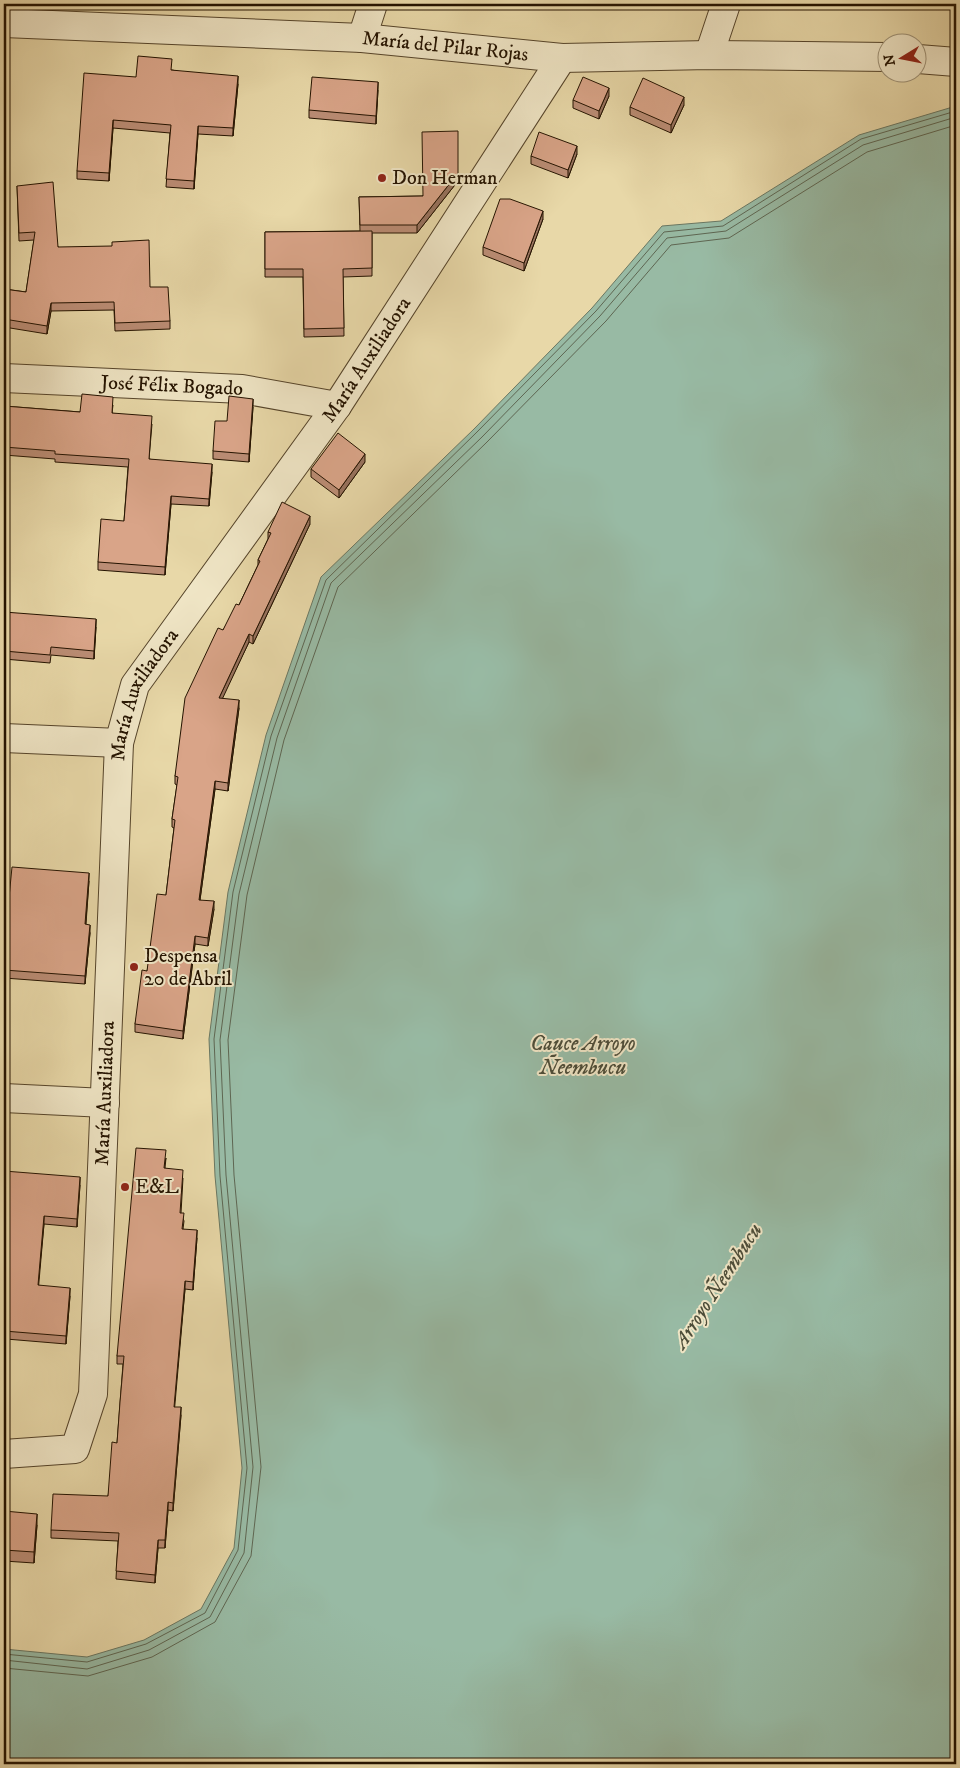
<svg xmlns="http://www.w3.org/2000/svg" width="960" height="1768" viewBox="0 0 960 1768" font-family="'IM FELL DW Pica',serif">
<rect width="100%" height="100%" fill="#e8d8a8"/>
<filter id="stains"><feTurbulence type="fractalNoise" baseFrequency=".004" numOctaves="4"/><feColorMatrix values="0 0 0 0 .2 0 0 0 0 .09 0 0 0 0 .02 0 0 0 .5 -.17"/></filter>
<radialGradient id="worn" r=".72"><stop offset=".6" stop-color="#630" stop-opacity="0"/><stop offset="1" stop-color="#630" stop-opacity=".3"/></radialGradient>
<polygon fill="#98baa4" stroke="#6a7762" points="956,106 956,1764 4,1764 4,1649 87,1657 144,1640 201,1609 234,1548 242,1468 215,1176 209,1039 228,892 266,735 321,577 474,429 592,308 662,226 721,221 859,135"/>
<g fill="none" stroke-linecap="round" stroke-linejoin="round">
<g stroke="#5e6652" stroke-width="1">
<polyline points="4,1654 87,1662 146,1644 205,1613 238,1550 247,1468 220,1176 214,1039 233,892 271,736 326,580 477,432 596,311 664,232 723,226 861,139 956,111"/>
<polyline points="4,1660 87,1669 149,1650 210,1617 244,1553 253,1467 226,1175 220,1040 239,894 277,738 331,583 482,437 600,316 667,238 726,231 863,145 956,117"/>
<polyline points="4,1668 88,1676 152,1657 215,1622 251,1556 261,1467 234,1175 228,1040 247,895 284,740 338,587 487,442 606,321 671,245 729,238 867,152 956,125"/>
</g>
<defs>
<g id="minor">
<path id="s1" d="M4 23 362 38 562 58 709 55 888 57"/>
<polyline points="362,38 373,4"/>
<polyline points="709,55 726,4"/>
<polyline points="918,59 956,62"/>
<path id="s2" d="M4 378 242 389 337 406"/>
<polyline points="4,738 119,743"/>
<polyline points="4,1098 105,1103"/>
<path id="s3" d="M4 1454 75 1449 93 1394 119 743 135 685 337 406 562 58"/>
</g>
</defs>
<use href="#minor" stroke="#55442a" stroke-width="30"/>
<use href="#minor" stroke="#f0e6c6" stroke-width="28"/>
</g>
<g fill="#bb8d75" stroke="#241300">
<polygon points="172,70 238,84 233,136 198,134 194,189 166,187 170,133 113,128 109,181 77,179 77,171 136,77"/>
<polygon points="378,90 376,124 309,118 309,110"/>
<polygon points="609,96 599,119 573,108 573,100"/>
<polygon points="684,105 671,133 630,115 630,107"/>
<polygon points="577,154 568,178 531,164 531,156"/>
<polygon points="458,181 417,233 372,233 372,276 343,277 344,336 304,337 303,277 265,277 265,232 360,231 359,197 422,196"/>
<polygon points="17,186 58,247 150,287 170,321 170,329 115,331 114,310 51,311 47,334 4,327 4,289 26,292 34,240 19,241"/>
<polygon points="543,219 524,271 483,255 483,247"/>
<polygon points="113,405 112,413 152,424 149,459 212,472 209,506 171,504 165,575 98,570 98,562 124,521 128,467 55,462 55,459 4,455 4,406 80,412"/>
<polygon points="253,407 249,462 213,459 213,451 227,421"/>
<polygon points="365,462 339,498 311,477 311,469"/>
<polygon points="310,524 253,644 249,642 222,698 239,708 228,791 215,789 200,900 214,909 208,946 195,944 183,1039 135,1032 135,1024 147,971 166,895 174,828 172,827 172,819 177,785 175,784 175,776 223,630 239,605 258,565 258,560 268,539 268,532"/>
<polygon points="4,612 96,627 94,659 51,655 50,663 4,659"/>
<polygon points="89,881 86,924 90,933 85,984 4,978 4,949"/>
<polygon points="166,1158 165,1168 183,1178 181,1213 184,1221 183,1229 197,1238 193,1290 185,1289 174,1407 181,1415 173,1511 168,1510 165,1548 158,1548 155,1583 116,1579 118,1541 51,1538 51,1530 108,1496 117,1443 123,1364 117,1364 117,1356"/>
<polygon points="4,1171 80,1185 77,1227 44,1224 38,1285 70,1296 66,1344 6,1339"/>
<polygon points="4,1511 37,1525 34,1563 4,1561"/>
</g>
<g fill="#98735f" stroke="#241300">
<polygon points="8,65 8,73 4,129 4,121"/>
<polygon points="238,76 238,84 233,136 233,128"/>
<polygon points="378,82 378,90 376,124 376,116"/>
<polygon points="609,88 609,96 599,119 599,111"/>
<polygon points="684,97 684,105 671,133 671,125"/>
<polygon points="113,120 113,128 109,181 109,173"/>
<polygon points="198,126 198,134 194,189 194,181"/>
<polygon points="577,146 577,154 568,178 568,170"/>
<polygon points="458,173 458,181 417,233 417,225"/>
<polygon points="543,211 543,219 524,271 524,263"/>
<polygon points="51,303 51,311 47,334 47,326"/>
<polygon points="253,399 253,407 249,462 249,454"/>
<polygon points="365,454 365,462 339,498 339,490"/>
<polygon points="212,464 212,472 209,506 209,499"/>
<polygon points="171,496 171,504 165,575 165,567"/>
<polygon points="310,516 310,524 253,644 253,636"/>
<polygon points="96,619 96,627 94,659 94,651"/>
<polygon points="249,634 249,642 219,706 219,698"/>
<polygon points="239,700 239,708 228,791 228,783"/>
<polygon points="215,781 215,789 199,907 199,900"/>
<polygon points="89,873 89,881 85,932 85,924"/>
<polygon points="214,901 214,909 208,946 208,938"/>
<polygon points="90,925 90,933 85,984 85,976"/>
<polygon points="195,936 195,944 183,1039 183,1031"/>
<polygon points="80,1177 80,1185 77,1227 77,1219"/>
<polygon points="44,1216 44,1224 38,1293 38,1285"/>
<polygon points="197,1230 197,1238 193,1290 193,1282"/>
<polygon points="185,1281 185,1289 174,1415 174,1407"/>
<polygon points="70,1288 70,1296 66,1344 66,1336"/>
<polygon points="181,1407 181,1415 173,1511 173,1503"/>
<polygon points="168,1502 168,1510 165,1548 165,1540"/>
<polygon points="37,1514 37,1525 34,1563 34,1552"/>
<polygon points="158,1540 158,1548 155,1583 155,1575"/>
</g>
<g fill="#d9a488" stroke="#241300">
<polygon points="138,56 172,59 171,70 238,76 233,128 198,126 194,181 166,179 171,125 113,120 109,173 77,171 84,73 136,77"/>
<polygon points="4,64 8,65 4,121"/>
<polygon points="312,77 378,82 376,116 309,110"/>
<polygon points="583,77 609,88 599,111 573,100"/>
<polygon points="643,78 684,97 671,125 630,107"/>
<polygon points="458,131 458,173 417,225 360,225 359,197 423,196 422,132"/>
<polygon points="539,132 577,146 568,170 531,156"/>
<polygon points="53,182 58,247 112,246 112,242 149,240 150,287 168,287 170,321 115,323 114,302 51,303 47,326 4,319 4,289 26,292 35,232 19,233 17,186"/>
<polygon points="500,199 510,199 543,211 524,263 483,247"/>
<polygon points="372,231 372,268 343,269 344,328 304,329 303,269 265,269 265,232"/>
<polygon points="82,394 113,397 112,413 152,416 149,459 212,464 209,499 171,496 165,567 98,562 101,519 124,521 129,459 55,454 55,451 4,447 4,406 80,412"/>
<polygon points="229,396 253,399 249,454 213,451 215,421 227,421"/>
<polygon points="338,433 365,454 339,490 311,469"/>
<polygon points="282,502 310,516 253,636 249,634 219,698 239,700 228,783 215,781 199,900 214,901 208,938 195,936 183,1031 135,1024 142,970 147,971 157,894 166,895 175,820 172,819 178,777 175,776 185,698 218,628 223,630 236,604 239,605 260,561 258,560 271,533 268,532"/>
<polygon points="4,612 96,619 94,651 51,647 50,655 4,651"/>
<polygon points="12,867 89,873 85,924 90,925 85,976 4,970 4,949"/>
<polygon points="136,1148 166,1150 164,1168 183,1170 180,1213 184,1213 182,1229 197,1230 193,1282 185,1281 174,1407 181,1407 173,1503 168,1502 165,1540 158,1540 155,1575 116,1571 119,1533 51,1530 53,1494 108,1496 112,1442 117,1443 120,1402 124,1356 117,1356"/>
<polygon points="4,1171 80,1177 77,1219 44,1216 38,1285 70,1288 66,1336 4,1331"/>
<polygon points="4,1331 6,1331 4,1354"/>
<polygon points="4,1511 37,1514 34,1552 4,1550"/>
</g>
<g fill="#8f2418" stroke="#f0e6c6" stroke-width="2">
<circle cx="382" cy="178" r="5"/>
<circle cx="134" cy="967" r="5"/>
<circle cx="125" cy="1187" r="5"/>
</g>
<g text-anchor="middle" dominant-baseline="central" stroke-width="4" stroke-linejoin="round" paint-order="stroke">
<g font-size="20" fill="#241300" stroke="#f0e6c6">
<text stroke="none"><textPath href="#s1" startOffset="442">María del Pilar Rojas</textPath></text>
<text stroke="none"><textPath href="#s3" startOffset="1240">María Auxiliadora</textPath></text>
<text stroke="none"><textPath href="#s2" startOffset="168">José Félix Bogado</textPath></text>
<text stroke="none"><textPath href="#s3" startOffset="835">María Auxiliadora</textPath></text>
<text stroke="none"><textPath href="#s3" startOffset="430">María Auxiliadora</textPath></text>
</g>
<g font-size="20" fill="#241300" stroke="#f0e6c6" text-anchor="start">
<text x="392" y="178">Don Herman</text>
<text x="144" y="956">Despensa<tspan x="144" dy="23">20 de Abril</tspan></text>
<text x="135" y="1187">E&amp;L</text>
</g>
<g font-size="21" font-style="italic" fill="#4d4d39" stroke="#f0e6c6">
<text x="583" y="1044">Cauce Arroyo<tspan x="583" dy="24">Ñeembucu</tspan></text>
<text transform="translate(718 1286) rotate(-57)">Arroyo Ñeembucu</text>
</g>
</g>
<rect width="960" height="1768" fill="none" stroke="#e8d8a8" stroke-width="20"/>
<rect x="5" y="5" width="950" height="1758" fill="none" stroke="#241300" stroke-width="2.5"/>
<rect x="10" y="10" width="940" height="1748" fill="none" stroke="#241300"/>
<g transform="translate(902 58) rotate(260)"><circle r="24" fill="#f0e6c6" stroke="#9e9277"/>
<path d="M0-4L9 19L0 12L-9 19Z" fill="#8f2418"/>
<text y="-8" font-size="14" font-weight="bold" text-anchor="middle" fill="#241300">N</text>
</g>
<rect width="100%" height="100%" filter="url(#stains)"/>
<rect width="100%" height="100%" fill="url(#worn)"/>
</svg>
